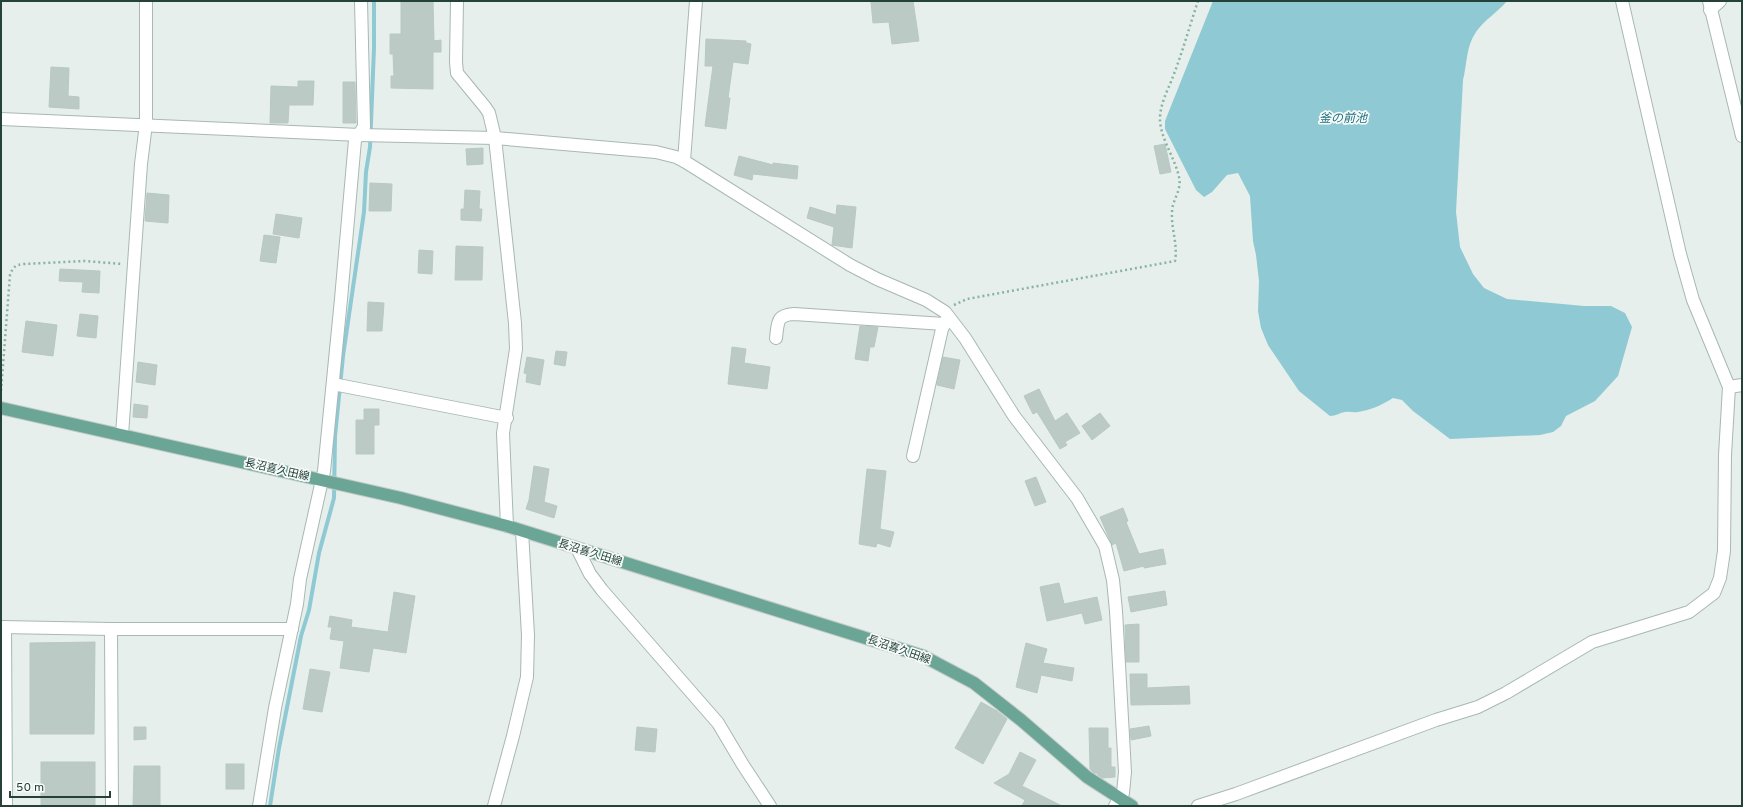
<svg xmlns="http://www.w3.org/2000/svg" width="1743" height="807" viewBox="0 0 1743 807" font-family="Overpass,'Noto Sans JP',sans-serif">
<rect width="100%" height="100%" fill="#e6efeb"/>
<path fill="#8ec9d4" d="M1213 1H1507C1498 12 1484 20 1476 32 1466 46 1467 64 1463 80L1456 212 1460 247 1473 274 1484 288 1507 299 1584 306H1611L1625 313 1632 327 1618 376 1595 401 1566 416 1561 426 1553 432 1540 435 1450 439 1413 411 1402 400 1393 398C1382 405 1371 410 1358 412 1354 413 1349 411 1345 412 1339 413 1336 416 1330 416L1299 391 1268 345 1261 328 1258 311 1259 281 1256 255 1253 241 1250 196 1238 173 1227 175 1212 192 1204 197 1196 190 1165 129V121Z"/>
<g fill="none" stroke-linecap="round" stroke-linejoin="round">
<polyline stroke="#8ec9d4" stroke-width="4" points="270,806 279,748 301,636 309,610 319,553 334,498 335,436 343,356 364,212 366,172 370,147 374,48 374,1"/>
</g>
<g fill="#bbcac4" stroke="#b8c9c2">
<polygon points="401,1 433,1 434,41 441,40 441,52 433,52 433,89 391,88 391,76 394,76 393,54 390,54 390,34 401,34"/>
<polygon points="878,1 913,1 919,41 892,44 889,22 873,23 871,2"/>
<polygon points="706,39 746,41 746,43 751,44 748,64 733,62 728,98 730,98 726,129 705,126 713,66 705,66"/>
<polygon points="51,67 69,68 68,96 79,97 79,109 49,107"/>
<polygon points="298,81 314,81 313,105 289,105 288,123 270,123 271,86 298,87"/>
<polygon points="343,82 355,82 356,123 343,123"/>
<polygon points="1165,144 1171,172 1160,174 1154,146"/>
<polygon points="483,148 483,164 467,165 466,149"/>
<polygon points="739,156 773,165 773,163 798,166 797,179 753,174 752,180 734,175"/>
<polygon points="370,183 392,184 391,211 369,211"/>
<polygon points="465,190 480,191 479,209 482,209 481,221 461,220 461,209 464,209"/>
<polygon points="147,193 169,195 168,223 145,221"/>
<polygon points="837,205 856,207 852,248 832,245 834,227 807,218 810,207 836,215"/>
<polygon points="276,214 302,218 299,238 273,234"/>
<polygon points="264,235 280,237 276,263 260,261"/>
<polygon points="456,246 483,247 482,280 455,280"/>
<polygon points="419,250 433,251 432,274 418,273"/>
<polygon points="60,269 100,271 99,293 82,292 83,282 59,281"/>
<polygon points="368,302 384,303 382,331 367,331"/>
<polygon points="80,314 98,316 96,338 77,336"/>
<polygon points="26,321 57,325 53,356 22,352"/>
<polygon points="860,326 878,327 874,347 870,347 868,361 855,359"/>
<polygon points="732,347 746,349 744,363 770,367 767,389 728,384"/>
<polygon points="556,351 567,352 565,366 554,364"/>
<polygon points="527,357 544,360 540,385 526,382 527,374 524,373"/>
<polygon points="943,357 960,360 954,389 937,385"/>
<polygon points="138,362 157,365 155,385 136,382"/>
<polygon points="1039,389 1055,421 1067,413 1080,433 1065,442 1067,445 1060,449 1037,412 1033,414 1024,396"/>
<polygon points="134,404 148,406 147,418 133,417"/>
<polygon points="364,409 379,409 379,425 374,425 374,454 356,454 356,420 364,420"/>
<polygon points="1100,413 1110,426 1092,440 1082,426"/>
<polygon points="534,466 549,469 544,502 557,506 554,518 526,509 529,500"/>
<polygon points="867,469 886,471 880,529 894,532 890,547 877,543 876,547 859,544"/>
<polygon points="1036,477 1046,502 1035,506 1025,481"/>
<polygon points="1123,508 1128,521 1126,522 1139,554 1163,549 1166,564 1144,568 1144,566 1124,571 1116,543 1112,545 1100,517"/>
<polygon points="1059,583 1064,604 1097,597 1102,620 1085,624 1082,613 1047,621 1040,587"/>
<polygon points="1165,591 1167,605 1131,612 1128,597"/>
<polygon points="394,592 415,596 406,653 373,648 369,672 340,668 344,641 330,639 332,627 328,627 330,616 352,620 351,627 388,632"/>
<polygon points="1139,624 1139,662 1126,662 1125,625"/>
<polygon points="95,642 94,734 30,734 30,643"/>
<polygon points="1026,643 1047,649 1043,663 1074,668 1072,681 1041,675 1037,693 1016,687"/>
<polygon points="310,669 330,672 322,712 303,709"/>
<polygon points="1130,674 1147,674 1147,688 1189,686 1190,704 1131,705"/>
<polygon points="981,702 997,711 1007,719 983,764 955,748"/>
<polygon points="1149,726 1151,736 1131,740 1130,729"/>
<polygon points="134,727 146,727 146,739 134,740"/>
<polygon points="637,727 657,729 655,752 635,750"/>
<polygon points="1089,728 1108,728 1108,748 1111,748 1111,767 1115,767 1115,777 1102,778 1098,775 1097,773 1094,773 1090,769"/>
<polygon points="1020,752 1036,760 1022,786 1062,806 1022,806 1025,800 994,783 1009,774"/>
<rect x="41" y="762" width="54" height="44"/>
<rect x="226" y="764" width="18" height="25"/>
<polygon points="134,766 160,766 160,806 133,806"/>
</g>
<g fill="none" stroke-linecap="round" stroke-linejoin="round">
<defs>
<g id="minor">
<polyline points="457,1 456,62 457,73 485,107 489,113 495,138 515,323 516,349 503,433 507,526"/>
<polyline points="1709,1 1742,136"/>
<polyline points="1710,10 1720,1"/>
<polyline points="1,119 360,135 495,138 656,152 676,157 684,161 850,265 877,279 926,300 945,312 965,338 1014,416 1077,498 1105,546 1113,580 1116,611 1125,772 1123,793 1115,806"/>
<polyline points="684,161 696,1"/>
<path d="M776 338C778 323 776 315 794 314L944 324"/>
<polyline points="333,384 507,418"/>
<polyline points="1729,387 1742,385"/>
<polyline points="122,435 141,164 146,124 146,1"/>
<polyline points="913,456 942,329 947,319"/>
<polyline points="578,550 590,574 602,590 718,723 743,765 770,806"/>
<polyline points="1,627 111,629 292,629"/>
<polyline points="5,627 6,806"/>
<polyline points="111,629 112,806"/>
<polyline points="259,806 275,708 297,604 300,579 324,471 341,299 355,140 364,127 361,1"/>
<polyline points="494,806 513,736 527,677 528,635 522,531"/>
<polyline points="1198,806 1236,794 1436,720 1478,707 1506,693 1592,642 1689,612 1714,593 1720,578 1724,551 1725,455 1729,387 1693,300 1680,254 1622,1"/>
</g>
<polyline id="major" points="1,408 401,498 507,526 923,656 974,683 1021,720 1087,777 1132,806"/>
</defs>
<use href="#minor" stroke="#a8b8b2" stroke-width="14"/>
<use href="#major" stroke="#c2cac8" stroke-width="14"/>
<g stroke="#86b3a5" stroke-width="2.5" stroke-dasharray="2 3" stroke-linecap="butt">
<path d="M954 305 967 299 1175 261C1178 244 1171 229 1172 212 1172 200 1182 191 1179 177 1175 158 1159 136 1160 117 1161 101 1169 88 1174 74 1183 50 1190 25 1198 1"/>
<path d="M1 391 10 275C13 267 15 265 24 264L84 261 123 264"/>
</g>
<use href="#minor" stroke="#fff" stroke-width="12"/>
<use href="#major" stroke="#6aa596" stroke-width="12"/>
</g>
<g text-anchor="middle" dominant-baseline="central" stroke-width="3.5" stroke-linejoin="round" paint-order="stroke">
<g font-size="11" fill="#24423a" stroke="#f7fbf9">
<text transform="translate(277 470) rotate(13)">長沼喜久田線</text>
<text transform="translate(590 553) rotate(17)">長沼喜久田線</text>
<text transform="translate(899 650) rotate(19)">長沼喜久田線</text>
</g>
<g font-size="12" font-style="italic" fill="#1c6f80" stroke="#f7fbf9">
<text x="1343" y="119">釜の前池</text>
</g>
</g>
<rect width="1743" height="807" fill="none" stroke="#24423a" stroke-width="4"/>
<path d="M10 791v6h100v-6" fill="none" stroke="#24423a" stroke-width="2"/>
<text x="16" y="791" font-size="12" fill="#24423a" stroke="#f7fbf9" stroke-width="3" paint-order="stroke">50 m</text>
</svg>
